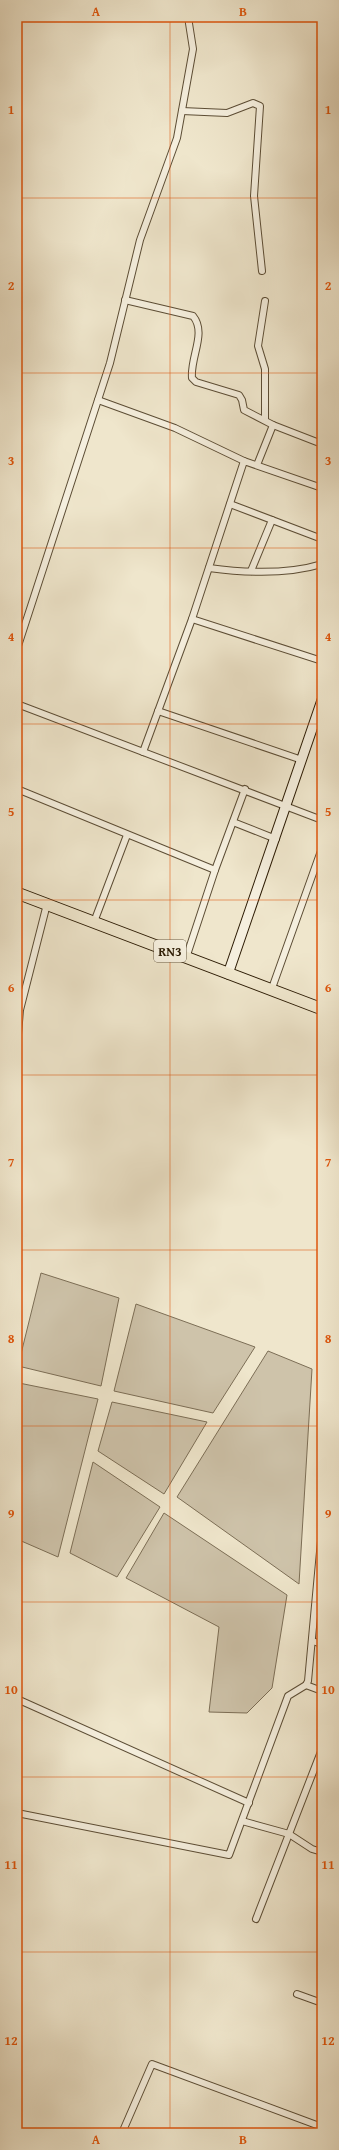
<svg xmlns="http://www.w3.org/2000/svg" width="339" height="2150" viewBox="0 0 339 2150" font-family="'Gentium Book Plus',serif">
<rect width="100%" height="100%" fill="#efe6cc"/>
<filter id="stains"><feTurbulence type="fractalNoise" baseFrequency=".005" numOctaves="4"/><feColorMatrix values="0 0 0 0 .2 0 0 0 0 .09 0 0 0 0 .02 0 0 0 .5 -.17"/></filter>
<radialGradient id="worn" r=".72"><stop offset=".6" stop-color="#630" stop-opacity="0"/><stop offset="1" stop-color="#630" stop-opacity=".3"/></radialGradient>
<g fill="#cec3aa" stroke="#7c6e56">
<polygon points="41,1273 119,1298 101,1386 18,1366"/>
<polygon points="136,1304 255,1347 213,1413 114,1391"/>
<polygon points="268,1351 312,1369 299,1584 177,1497"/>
<polygon points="19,1383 98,1399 58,1557 19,1540"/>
<polygon points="112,1402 207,1422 164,1494 98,1451"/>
<polygon points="93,1462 160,1507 117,1577 70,1553"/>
<polygon points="164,1513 287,1595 272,1688 247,1713 209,1712 219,1627 126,1578"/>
</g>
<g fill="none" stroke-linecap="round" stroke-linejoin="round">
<defs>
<g id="street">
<polyline points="182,111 227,113 253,103 260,106 254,196 262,271"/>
<path d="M125 300 193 316C207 333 190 357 192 378L196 382 239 395 242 400 244 410 273 425 322 444"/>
<polyline points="98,400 175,428 244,461"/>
<polyline points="265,420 265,369 258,346 265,301"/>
<polyline points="257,465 273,425"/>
<polyline points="230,504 322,539"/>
<path d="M209 568C246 573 286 575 322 564"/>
<polyline points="251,571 272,520"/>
<polyline points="192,619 244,461 322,488"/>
<polyline points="17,649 110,363 140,240 177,138 193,49 188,17"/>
<polyline points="17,704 322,820"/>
<polyline points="158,711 302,760"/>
<polyline points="143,752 192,619 322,661"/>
<polyline points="17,789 215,870"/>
<polyline points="233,822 276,839"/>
<polyline points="94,922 127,835"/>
<polyline points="186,958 215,870 245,789"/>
<polyline points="271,991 322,848"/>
<polyline points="17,1046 20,1010 47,904"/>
<polyline points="312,1641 322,1644"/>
<polyline points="306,1685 322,1691"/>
<polyline points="17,1699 249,1803"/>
<polyline points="17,1813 229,1855 288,1696 306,1685 308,1681 322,1530"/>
<polyline points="242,1821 289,1834 312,1849 322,1852"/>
<polyline points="256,1919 322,1749"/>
<polyline points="297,1994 322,2003"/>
<polyline points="122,2133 152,2064 322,2127"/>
</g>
<polyline id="secondary" points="228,974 322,700"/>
<polyline id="highway" points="17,893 322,1009"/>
</defs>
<use href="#street" stroke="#5c4d35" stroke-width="8"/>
<use href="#secondary" stroke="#2b1a03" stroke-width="11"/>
<use href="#highway" stroke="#2b1a03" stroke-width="13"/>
<use href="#street" stroke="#f5efde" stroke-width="6"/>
<use href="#secondary" stroke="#f5efde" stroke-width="9"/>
<use href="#highway" stroke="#efe6cc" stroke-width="11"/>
</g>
<path fill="none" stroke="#df560c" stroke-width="1" stroke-opacity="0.55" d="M170 17V2133M17 198H322M17 373H322M17 548H322M17 724H322M17 900H322M17 1075H322M17 1250H322M17 1426H322M17 1602H322M17 1777H322M17 1952H322"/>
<g text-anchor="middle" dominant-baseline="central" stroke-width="3" stroke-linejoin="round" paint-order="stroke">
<rect fill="#f5efde" stroke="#685a45" stroke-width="1" x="154" y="940" width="32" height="22" rx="3"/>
<g font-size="13" font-weight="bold" fill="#2b1a03">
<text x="170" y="951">RN3</text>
</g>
</g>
<rect width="339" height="2150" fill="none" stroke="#efe6cc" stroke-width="44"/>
<rect x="22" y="22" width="295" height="2106" fill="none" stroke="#df560c" stroke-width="1.5"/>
<g font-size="13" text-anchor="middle" font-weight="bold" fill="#df560c">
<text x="96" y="16">A</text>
<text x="243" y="16">B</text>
<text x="11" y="114">1</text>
<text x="328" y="114">1</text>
<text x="11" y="290">2</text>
<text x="328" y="290">2</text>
<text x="11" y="465">3</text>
<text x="328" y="465">3</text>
<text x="11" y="641">4</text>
<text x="328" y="641">4</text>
<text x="11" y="816">5</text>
<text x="328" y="816">5</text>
<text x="11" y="992">6</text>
<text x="328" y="992">6</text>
<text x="11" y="1167">7</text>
<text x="328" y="1167">7</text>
<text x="11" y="1343">8</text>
<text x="328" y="1343">8</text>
<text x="11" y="1518">9</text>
<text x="328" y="1518">9</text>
<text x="11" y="1694">10</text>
<text x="328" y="1694">10</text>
<text x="11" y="1869">11</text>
<text x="328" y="1869">11</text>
<text x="11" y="2045">12</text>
<text x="328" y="2045">12</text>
<text x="96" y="2144">A</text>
<text x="243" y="2144">B</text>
</g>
<rect width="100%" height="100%" filter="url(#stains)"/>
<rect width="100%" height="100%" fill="url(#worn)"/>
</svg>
